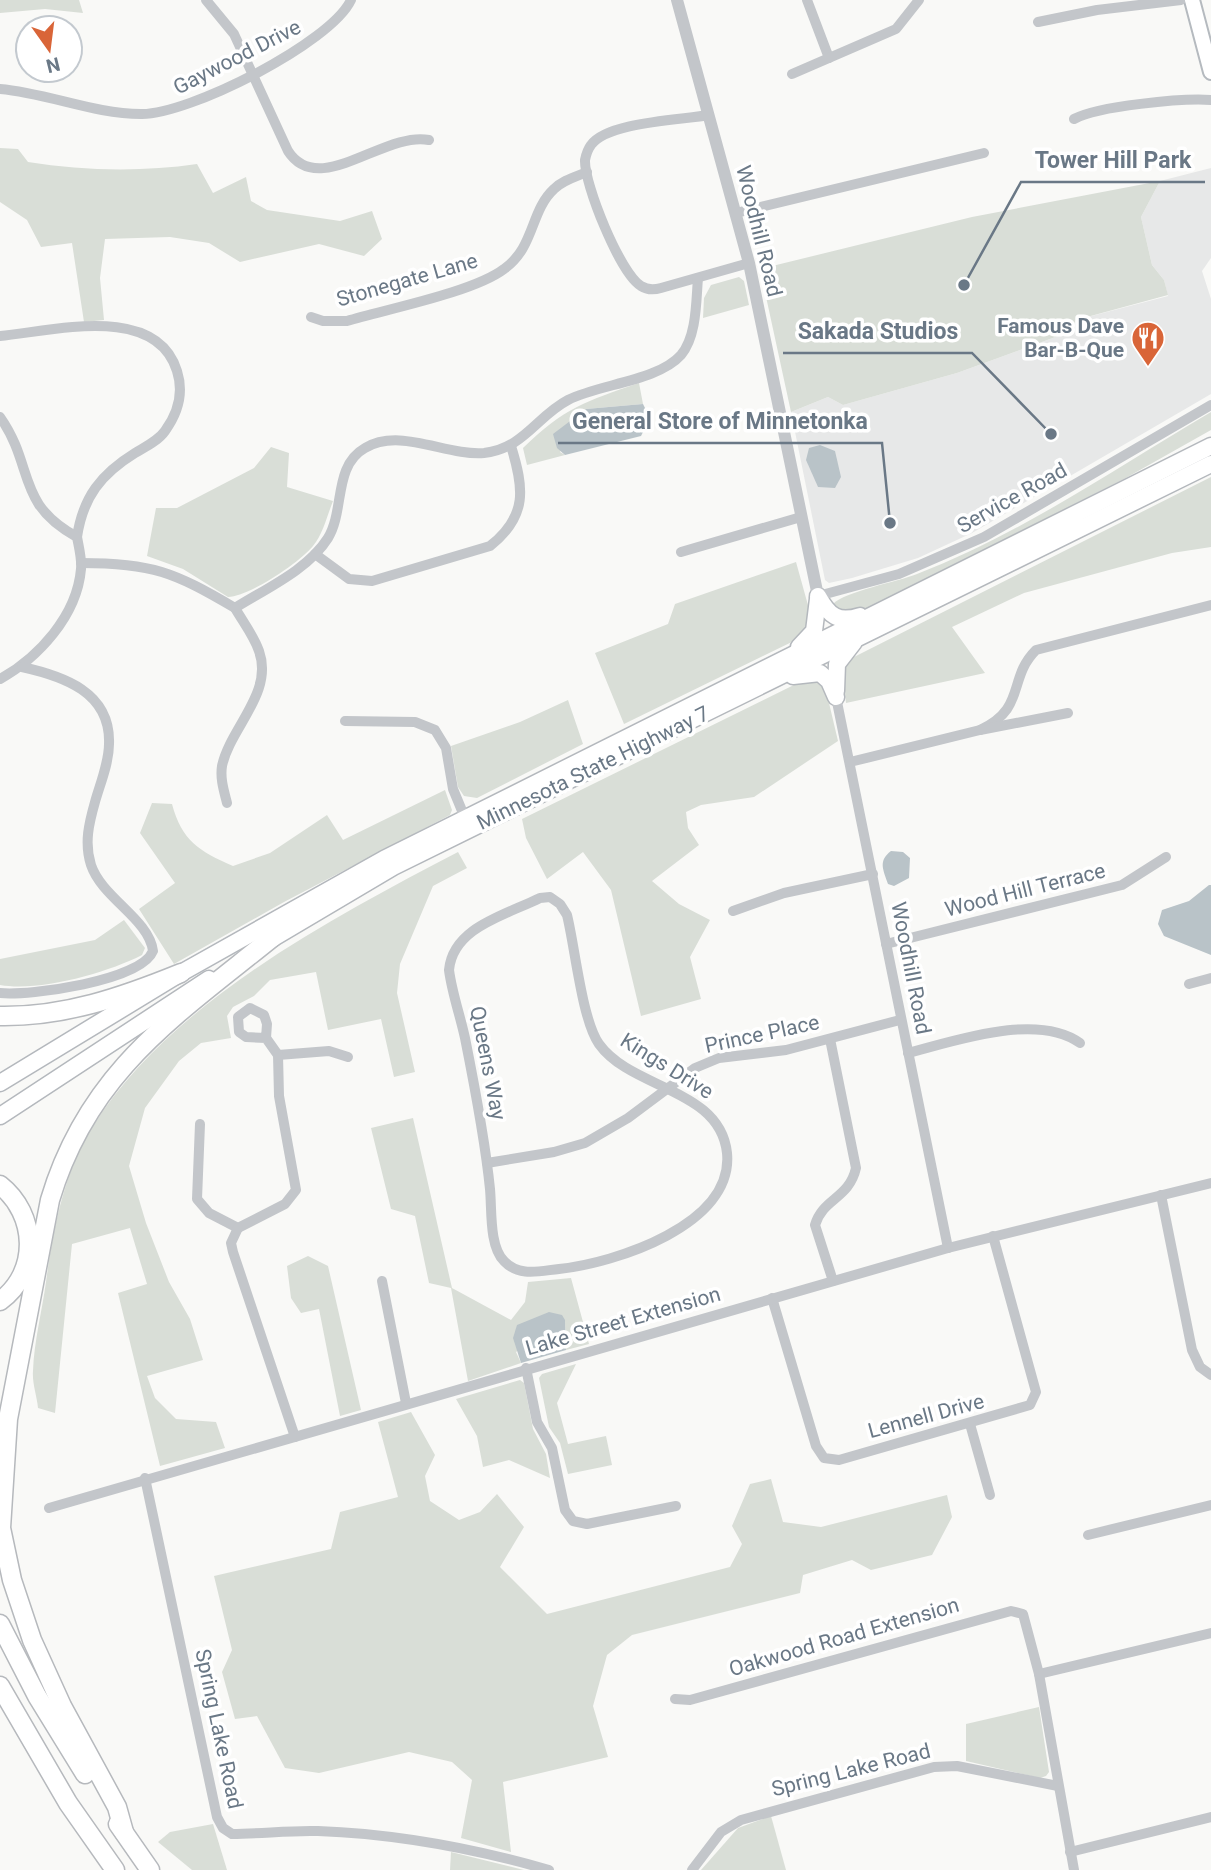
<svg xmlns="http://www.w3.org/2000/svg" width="1211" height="1870" viewBox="0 0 1211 1870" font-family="Roboto,sans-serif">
<rect width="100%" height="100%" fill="#f9f9f7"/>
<polygon fill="#e7e8e8" points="1211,168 1211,258 1202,271 1211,299 1211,394 972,533 918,558 852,578 829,583 825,580 791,412 828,397 843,405 957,373 1069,332 1076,320 1168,296 1164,280 1152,265 1141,217 1160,181"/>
<g fill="#d9ded7">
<polygon points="0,0 79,0 83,13 45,9 0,13"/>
<path d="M0 148 18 149 28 162C84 171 142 172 197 164L213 193 246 177 251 201 267 210 340 221 372 211 382 239 364 256 319 244 240 262 209 243 170 237 105 239 100 278 104 320 84 322 72 243 41 247 27 220 0 202Z"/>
<polygon points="1160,181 1141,217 1152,265 1164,280 1168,295 1076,320 1069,332 957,373 843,405 828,397 791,412 760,269 972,217"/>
<polygon points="739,277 744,281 749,305 703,318 704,298 711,285"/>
<path d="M639 383 643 404 586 409 560 452 565 455 527 465 523 448C564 408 586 401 639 383Z"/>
<path d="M1211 412V430L1124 479 856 614 843 615 833 604C846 591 897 582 917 574 1021 534 1116 468 1211 412Z"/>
<path d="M271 447 289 453 287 487 333 501C327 516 323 534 313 546 299 563 250 596 228 597L183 569 147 556 156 508H177L254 468Z"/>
<polygon points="1211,477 1211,547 1172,553 1024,593 952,627 985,673 846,703 842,671 850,659"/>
<polygon points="796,562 811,616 809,626 798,639 624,724 595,653 668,624 675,604"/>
<polygon points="806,679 818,680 825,686 838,741 754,797 701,805 686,812 688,828 699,845 652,881 679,904 710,920 690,957 701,999 641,1016 611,890 583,852 547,879 526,838 522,819"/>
<polygon points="568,700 583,744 477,798 464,796 458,787 451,746 520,722"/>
<path d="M445 790 452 810 450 815 284 902 174 964 139 909 175 883 140 833 152 803 172 804C182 841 199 851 233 866L270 853 327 815 343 840Z"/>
<path d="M458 852 467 868 433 886 400 964 397 993 415 1072 394 1077 381 1019 328 1030 316 972 270 980 254 996 233 1007 227 1016 231 1038 201 1043 179 1061 145 1108 129 1166 146 1223 169 1282 190 1319 203 1360 147 1376 155 1398 176 1419 216 1422 225 1448 160 1466 118 1293 147 1284 130 1228 72 1244 55 1413 38 1408C37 1396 32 1383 33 1371 34 1342 42 1311 46 1282 53 1229 64 1172 93 1126 171 1002 332 918 458 852Z"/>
<path d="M124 920 145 948 142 955C107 973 39 992 0 985V959L95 940Z"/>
<polygon points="413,1118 452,1288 511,1320 525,1302 528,1282 571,1278 589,1344 566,1350 565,1320 516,1352 521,1363 468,1381 451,1288 429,1283 415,1216 391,1209 371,1128"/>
<polygon points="308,1256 328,1266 361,1410 340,1416 319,1309 301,1313 291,1298 287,1266"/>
<polygon points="576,1364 557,1403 568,1444 606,1436 612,1465 568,1474 560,1443 549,1427 539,1378 542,1374"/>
<polygon points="520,1380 524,1383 533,1429 546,1454 550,1478 509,1460 483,1467 477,1436 456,1399"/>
<polygon points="411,1412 435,1455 425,1476 430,1501 459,1520 480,1512 497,1494 524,1527 500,1567 547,1614 730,1567 742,1544 732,1526 750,1484 771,1479 783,1522 821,1527 947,1495 952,1517 932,1555 871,1570 852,1560 803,1575 800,1593 632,1635 607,1655 593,1706 608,1757 503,1782 511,1852 461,1838 472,1780 452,1762 409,1752 319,1773 285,1768 257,1716 235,1719 222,1672 232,1650 214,1576 331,1549 340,1512 398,1497 378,1422"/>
<polygon points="1039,1707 1049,1772 1046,1776 1040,1778 966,1761 966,1724"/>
<polygon points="771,1816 786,1870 701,1870 738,1828"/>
<polygon points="213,1824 227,1870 192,1870 158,1842 170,1832"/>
<polygon points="451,1852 524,1870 450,1870"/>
</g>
<g fill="#b9c3c8">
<polygon points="643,404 650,418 641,436 565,455 557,448 553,434 586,409"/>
<polygon points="820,445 835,451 841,477 835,488 818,487 806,460 809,448"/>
<path d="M891 851 903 852 910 858 909 878 894 886 888 884C883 869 878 861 891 851Z"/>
<polygon points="1209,885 1211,885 1211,955 1164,936 1158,924 1162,910 1189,901"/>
<polygon points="549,1312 562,1315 565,1320 566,1350 521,1363 513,1338 517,1325"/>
</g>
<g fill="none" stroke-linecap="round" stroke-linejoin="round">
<defs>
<polyline id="secondary" points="1192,0 1211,72"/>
<g id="primary">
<path d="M818 596C829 616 838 623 860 616"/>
<polyline points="799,647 814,631 818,599"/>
<polyline points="793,676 820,673 829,681 836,697"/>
<polyline points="836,691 837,664 854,642"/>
<polyline points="263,944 393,867 1211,464"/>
<polyline points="0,1083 181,973 384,859 1211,446"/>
<polyline points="0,1116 209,979"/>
</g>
<g id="motorway">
<path d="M0 1016C64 1017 122 997 181 973"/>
<path d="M0 1185C37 1214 40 1272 0 1301"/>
<polyline points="0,1624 37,1696 85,1774"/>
<polyline points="0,1686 68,1803 115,1870"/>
<polyline points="118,1824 150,1870"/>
<path d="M124 1832 117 1807 62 1706 32 1640 12 1580 1 1528 8 1419 50 1200C88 1072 174 1017 273 937"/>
</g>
</defs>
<use href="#secondary" stroke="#b5babf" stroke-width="18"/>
<use href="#primary" stroke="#b4b8bd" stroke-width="19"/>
<use href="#motorway" stroke="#b6b9bd" stroke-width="21"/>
<g stroke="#c3c6ca" stroke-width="10">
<path d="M206 0 234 34 288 151C319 199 384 131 429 140"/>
<polyline points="807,0 829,58"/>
<polyline points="1038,22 1097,10 1181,0"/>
<polyline points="792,74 896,29 919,0"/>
<path d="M0 89C47 93 94 114 141 114 188 115 331 43 351 0"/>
<path d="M709 115C680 120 607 122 591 145 588 149 586 155 585 160 584 184 620 273 641 286 647 290 654 290 661 288L749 263"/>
<path d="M1074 119C1098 106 1182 98 1211 100"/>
<polyline points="736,213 984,153"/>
<path d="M311 317 323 321H347C387 309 474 292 504 269 535 247 530 211 554 189 563 180 575 177 587 172"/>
<path d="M0 336C53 331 156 303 177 371 184 393 178 413 165 431 158 441 145 447 135 453 101 474 83 497 77 537"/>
<path d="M0 417C35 467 15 503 77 537 79 548 82 559 81 569 77 616 38 658 0 679"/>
<polyline points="681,552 801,517"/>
<path d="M315 554 349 579 372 581 490 546C528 516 524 488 511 446"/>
<path d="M81 563C152 563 174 572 235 608 265 589 308 570 328 538 345 510 333 466 365 448 400 427 446 456 484 453 523 449 537 416 568 400 599 384 658 381 681 355 697 336 696 301 698 278"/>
<polyline points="818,596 899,574 984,537 1211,405"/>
<polyline points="836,697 948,1248"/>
<polyline points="345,721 415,722 435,730 446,748 453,789 465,818"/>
<path d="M980 730C1027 708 1007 679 1036 650L1211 605"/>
<polyline points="850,762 980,730 1068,713"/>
<path d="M227 803C224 791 220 779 222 766 230 728 274 693 259 651 254 636 243 622 235 608"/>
<path d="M550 897 560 904 567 915C575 947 582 1020 599 1044 632 1090 720 1088 727 1153 734 1225 615 1263 559 1269 539 1271 519 1277 504 1261 489 1246 492 1210 490 1189 485 1139 475 1088 465 1038 460 1015 452 993 449 970 453 927 506 915 540 898Z"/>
<polyline points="733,911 784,893 873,874"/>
<polyline points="886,944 1122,885 1166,857"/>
<polyline points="1189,984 1211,978"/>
<path d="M0 993C30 996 141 981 153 951 149 919 102 898 91 865 84 843 89 823 95 802 100 784 109 763 109 744 111 692 63 676 22 667"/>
<path d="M830 1039 856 1168C849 1199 823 1198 815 1225L833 1281"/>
<path d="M908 1053C955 1041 1037 1012 1080 1043"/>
<polyline points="278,1055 329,1051 348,1057"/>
<polyline points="200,1124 197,1199 209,1213 238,1228"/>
<polyline points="487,1163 554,1152 585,1143 628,1118 695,1068 719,1058 786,1050 900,1020"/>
<polyline points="1161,1195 1192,1350 1200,1367 1211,1375"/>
<polyline points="238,1228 285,1204 296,1190 279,1096 278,1055 266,1038 246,1037 239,1032 238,1017 250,1008 264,1015 267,1024 266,1038"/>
<polyline points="238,1228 231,1243 233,1252 295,1437"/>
<polyline points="382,1281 406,1403"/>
<polyline points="772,1298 816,1446 824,1458 839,1460 1030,1405 1036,1392 993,1236"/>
<polyline points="526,1368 537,1422 552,1448 565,1510 573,1521 587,1524 676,1506"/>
<polyline points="970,1424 990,1495"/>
<path d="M145 1478 217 1817 223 1828 232 1834C261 1834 290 1830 318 1831 397 1834 473 1848 549 1870"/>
<polyline points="49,1508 948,1248 1211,1183"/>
<polyline points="1088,1535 1211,1505"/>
<polyline points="1039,1674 1211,1633"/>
<polyline points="675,1699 690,1700 1011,1611 1023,1614 1039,1674 1074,1870"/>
<polyline points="1070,1852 1211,1817"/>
<polyline points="692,1870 721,1832 741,1820 934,1767 957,1766 1058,1786"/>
</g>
<polyline stroke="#c3c6ca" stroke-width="12" points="677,0 749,263 818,596"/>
<use href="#secondary" stroke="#fff" stroke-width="14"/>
<use href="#primary" stroke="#fff" stroke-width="16"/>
<use href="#motorway" stroke="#fff" stroke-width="18"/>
</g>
<defs>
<symbol id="restaurant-pin" viewBox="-11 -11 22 30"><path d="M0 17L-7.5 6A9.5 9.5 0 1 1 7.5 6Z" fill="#d96538" stroke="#fff"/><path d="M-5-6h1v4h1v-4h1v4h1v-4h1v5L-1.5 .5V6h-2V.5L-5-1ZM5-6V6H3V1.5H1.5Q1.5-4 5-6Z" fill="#fff"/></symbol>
</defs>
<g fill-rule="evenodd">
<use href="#restaurant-pin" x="1129" y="319" width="38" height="52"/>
</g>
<g text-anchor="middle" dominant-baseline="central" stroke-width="7" stroke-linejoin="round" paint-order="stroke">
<g font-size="21" fill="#6a7886" stroke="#fff">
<text transform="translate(237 57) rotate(-27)">Gaywood Drive</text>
<text transform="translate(759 231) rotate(76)">Woodhill Road</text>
<text transform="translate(407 280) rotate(-16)">Stonegate Lane</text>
<text transform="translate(1012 498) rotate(-29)">Service Road</text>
<text transform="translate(593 768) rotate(-26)">Minnesota State Highway 7</text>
<text transform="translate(1025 890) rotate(-14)">Wood Hill Terrace</text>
<text transform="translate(911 968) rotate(79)">Woodhill Road</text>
<text transform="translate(762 1034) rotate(-12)">Prince Place</text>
<text transform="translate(488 1063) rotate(79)">Queens Way</text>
<text transform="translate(667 1066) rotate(32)">Kings Drive</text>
<text transform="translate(623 1321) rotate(-16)">Lake Street Extension</text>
<text transform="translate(926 1416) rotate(-15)">Lennell Drive</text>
<text transform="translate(844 1637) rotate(-16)">Oakwood Road Extension</text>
<text transform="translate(219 1729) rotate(78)">Spring Lake Road</text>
<text transform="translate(851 1770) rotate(-14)">Spring Lake Road</text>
</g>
<g font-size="21" font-weight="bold" fill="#6a7886" stroke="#fff" text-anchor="end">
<text x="1124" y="326">Famous Dave<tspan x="1124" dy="24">Bar-B-Que</tspan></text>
</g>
</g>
<path fill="none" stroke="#6a7886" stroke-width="2.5" d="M964 285L1021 182H1205M1051 434L972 353H783M890 523L882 443H558"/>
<g fill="#6a7886" stroke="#fff" stroke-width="2.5">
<circle cx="964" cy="285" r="7"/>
<circle cx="1051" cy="434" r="7"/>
<circle cx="890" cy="523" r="7"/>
</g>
<g font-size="23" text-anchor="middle" font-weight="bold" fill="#6a7886" stroke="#fff" stroke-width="7" stroke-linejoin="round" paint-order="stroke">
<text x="1113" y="168">Tower Hill Park</text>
<text x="878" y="339">Sakada Studios</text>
<text x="720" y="429">General Store of Minnetonka</text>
</g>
<g transform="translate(49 49) rotate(166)"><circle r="33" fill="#ffffff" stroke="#c3c9cf" stroke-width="2"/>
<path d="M0-5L12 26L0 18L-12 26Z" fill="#d96538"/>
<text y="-10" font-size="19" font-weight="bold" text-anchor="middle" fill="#6a7886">N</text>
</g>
</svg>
